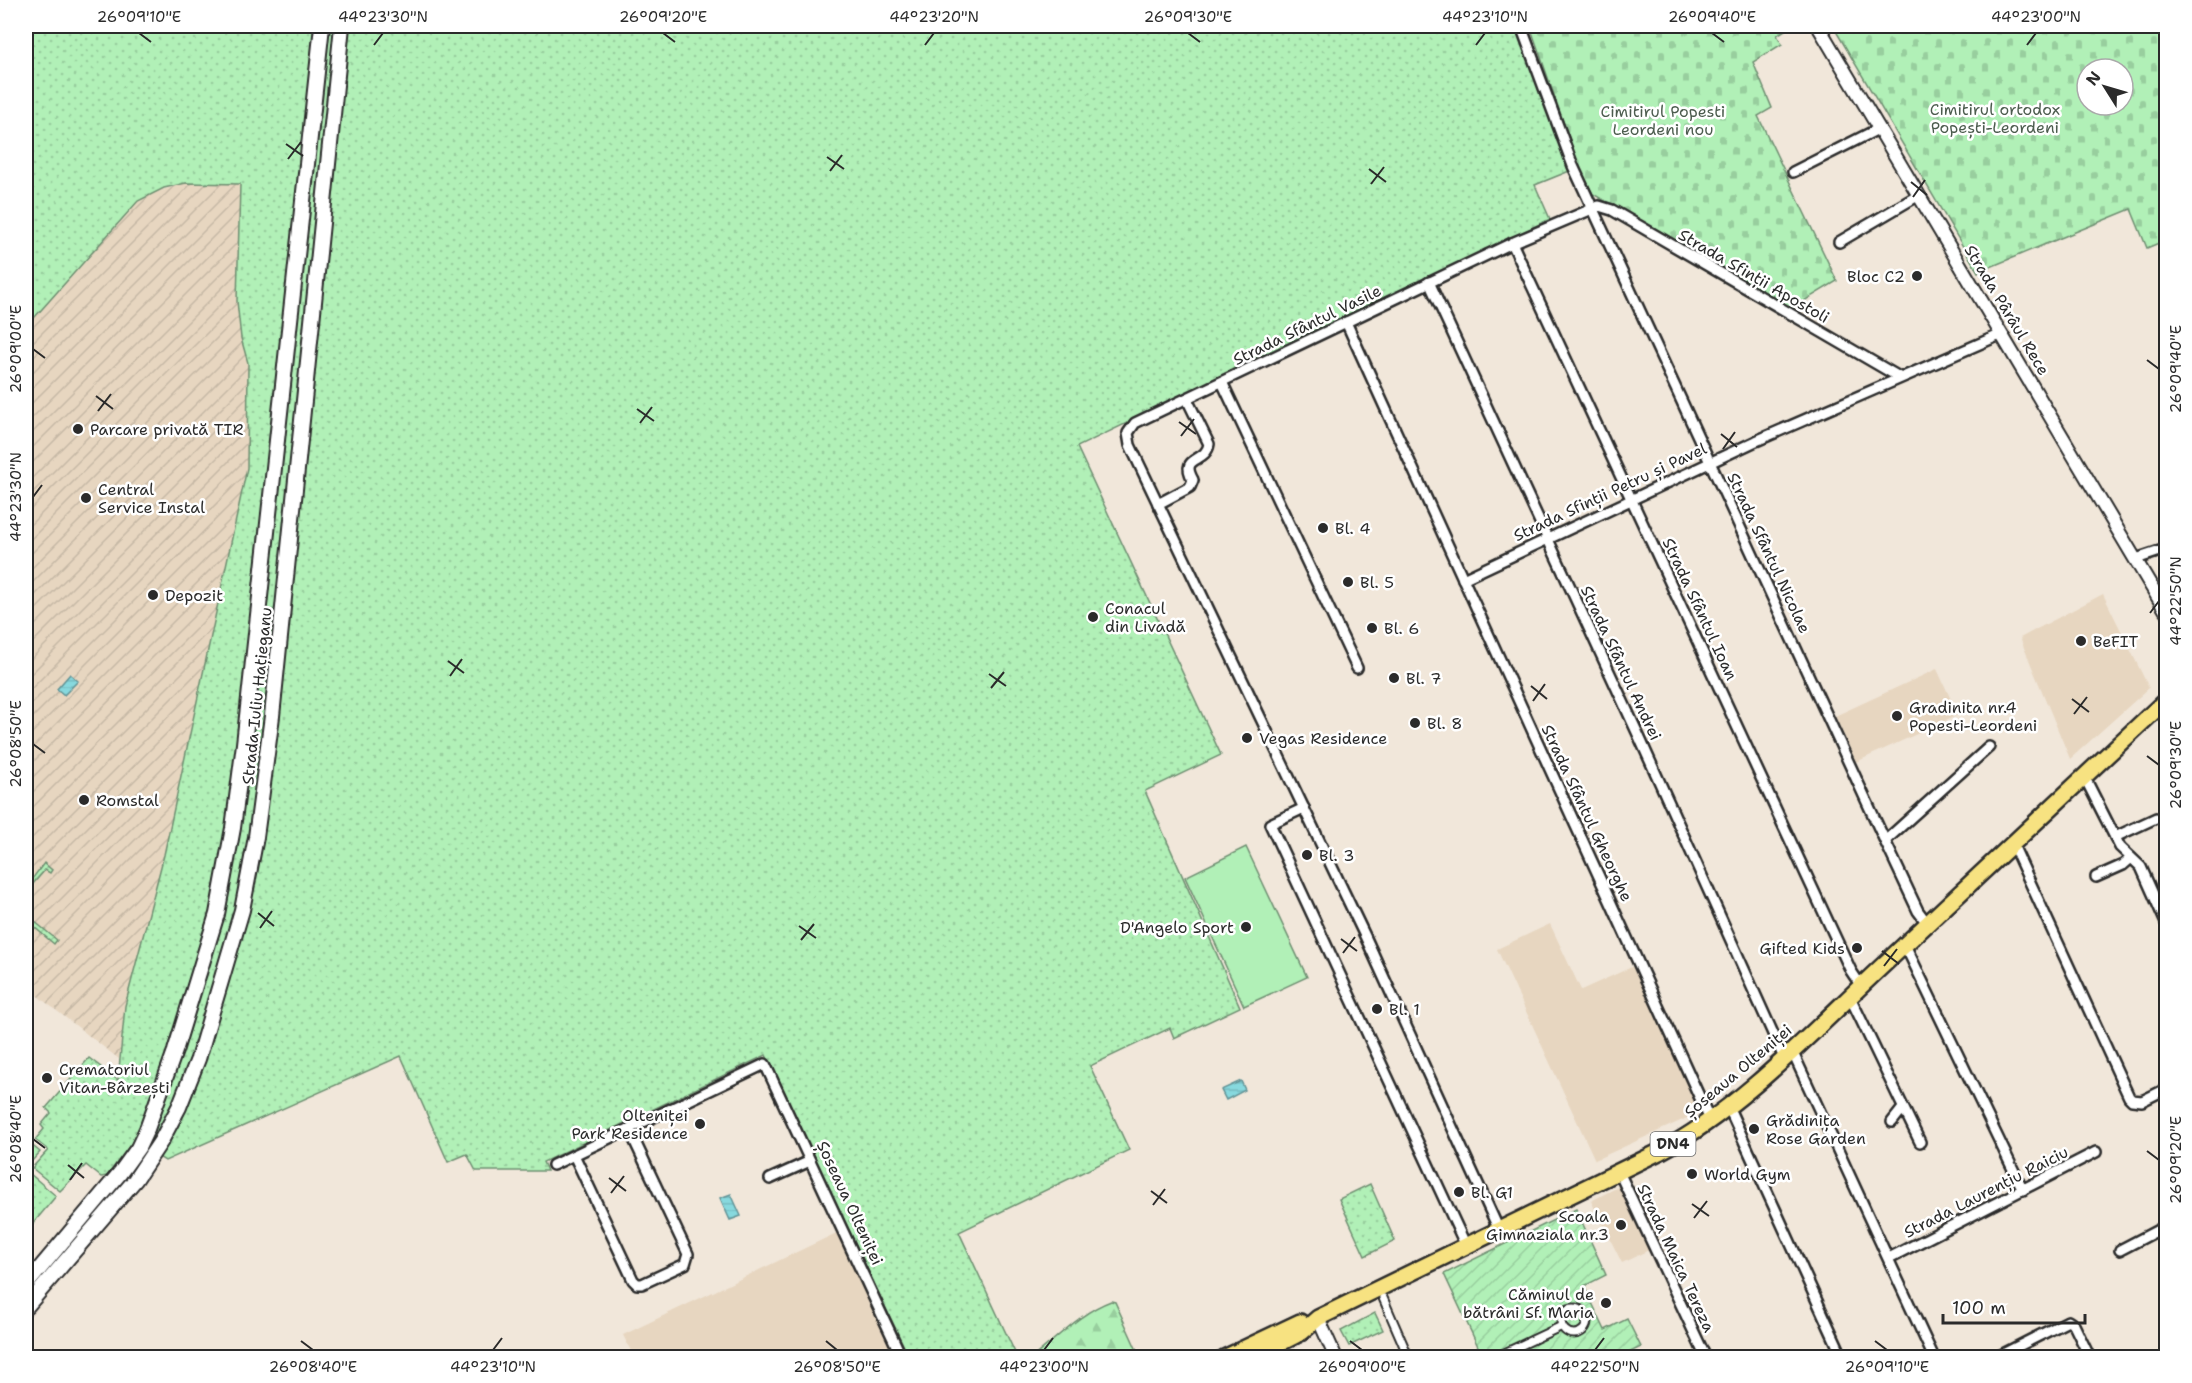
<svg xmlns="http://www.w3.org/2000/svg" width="2192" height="1383" viewBox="0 0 2192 1383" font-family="'Shantell Sans',sans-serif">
<defs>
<pattern id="industrial-furrows" width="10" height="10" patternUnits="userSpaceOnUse" patternTransform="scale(1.5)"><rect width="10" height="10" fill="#e7d6c0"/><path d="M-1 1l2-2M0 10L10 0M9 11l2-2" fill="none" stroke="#c6b8a5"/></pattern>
<pattern id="grass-dots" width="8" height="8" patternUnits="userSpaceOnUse" patternTransform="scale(1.5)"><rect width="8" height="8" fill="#b1f0b7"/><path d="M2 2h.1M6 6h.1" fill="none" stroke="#98ce9e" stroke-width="1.8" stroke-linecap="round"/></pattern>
<pattern id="forest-firs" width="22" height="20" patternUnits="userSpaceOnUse" patternTransform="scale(1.5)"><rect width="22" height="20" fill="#b1f0b7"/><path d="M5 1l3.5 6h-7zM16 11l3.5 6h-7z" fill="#98ce9e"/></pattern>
<pattern id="cemetery-stones" width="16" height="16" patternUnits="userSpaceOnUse" patternTransform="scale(1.5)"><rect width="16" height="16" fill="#b1f0b7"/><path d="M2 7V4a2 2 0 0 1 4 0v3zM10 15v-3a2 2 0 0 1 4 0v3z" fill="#98ce9e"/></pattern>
<pattern id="garden-furrows" width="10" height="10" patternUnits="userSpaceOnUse" patternTransform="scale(1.5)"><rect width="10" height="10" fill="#b1f0b7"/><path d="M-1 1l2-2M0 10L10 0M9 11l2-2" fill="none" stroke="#98ce9e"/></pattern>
<pattern id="water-rules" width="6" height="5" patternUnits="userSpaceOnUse" patternTransform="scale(1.5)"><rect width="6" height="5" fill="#87d9de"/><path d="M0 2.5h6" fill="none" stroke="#75babf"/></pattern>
</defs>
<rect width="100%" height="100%" fill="#f1e7da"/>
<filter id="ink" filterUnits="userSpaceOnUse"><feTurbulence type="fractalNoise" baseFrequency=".0167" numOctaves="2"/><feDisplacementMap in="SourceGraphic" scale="12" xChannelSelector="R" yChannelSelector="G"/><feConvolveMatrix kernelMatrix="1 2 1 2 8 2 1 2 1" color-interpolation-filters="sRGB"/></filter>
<g filter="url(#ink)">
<g fill="#e7d6c0">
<polygon points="2103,594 2149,688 2070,759 2020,638"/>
<polygon points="1937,669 1958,715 1856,762 1835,716"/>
<polygon points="1550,924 1581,990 1636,965 1700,1112 1595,1160 1497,949"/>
<polygon points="1620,1186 1651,1249 1622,1263 1591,1201"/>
<polygon points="849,1227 909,1357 634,1357 623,1335"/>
</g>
<polygon fill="url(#industrial-furrows)" points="186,183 240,184 237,301 241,338 248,363 247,468 164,855 125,1006 119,1059 26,987 26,327 129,208 149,194"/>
<g fill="url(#grass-dots)" stroke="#6e8e71" stroke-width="1.5">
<polygon points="26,26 1516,26 1572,170 1535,185 1550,219 1077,447 1221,755 1145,791 1240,1007 1174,1038 1170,1028 1090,1066 1129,1150 959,1232 1017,1357 909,1357 766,1055 543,1162 547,1171 476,1171 467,1154 448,1162 401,1056 165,1161 133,1141 107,1176 101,1177 86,1165 60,1191 32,1168 48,1150 35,1140 44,1129 41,1125 51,1113 46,1108 89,1058 118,1080 125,1006 164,855 247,468 248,363 241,338 237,301 240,184 186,183 164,188 138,201 26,327"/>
<polygon points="29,1143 40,1152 31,1162 26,1158 26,1147"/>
<polygon points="29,1173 56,1196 26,1232 26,1177"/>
<polygon points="1370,1184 1395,1241 1365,1256 1339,1199"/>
<polygon points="1375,1313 1383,1330 1349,1346 1341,1331"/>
</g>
<path fill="url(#forest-firs)" stroke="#6e8e71" stroke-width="1.5" d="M1111 1301 1115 1302 1140 1357H1033C1057 1338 1081 1312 1111 1301Z"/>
<g fill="url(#cemetery-stones)" stroke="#6e8e71" stroke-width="1.5" fill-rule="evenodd">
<polygon points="1530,26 1782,26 1785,30 1777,35 1782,44 1753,62 1772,108 1758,116 1837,281 1791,309 1593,194 1579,167"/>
<path d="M1833 26H2166V240L2147 248 2131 209 1978 272ZM2087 69H2123V105H2087Z"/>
</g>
<g fill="url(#garden-furrows)" stroke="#6e8e71" stroke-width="1.5">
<polygon points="44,863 52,870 50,873 45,870 26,892 26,887"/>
<polygon points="28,916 57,940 54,944 26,920"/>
<polygon points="1576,1209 1606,1275 1584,1286 1605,1330 1627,1319 1641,1347 1620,1357 1483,1357 1444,1274"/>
</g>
<polygon fill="#b1f0b7" stroke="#6e8e71" stroke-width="1.5" points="1246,847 1307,977 1244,1006 1185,877"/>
<g fill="url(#water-rules)" stroke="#629396" stroke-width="1.5">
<polygon points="70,674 78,681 64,695 57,689"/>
<polygon points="1241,1081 1245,1090 1226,1100 1221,1090"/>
<polygon points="731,1194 741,1216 730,1220 720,1198"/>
</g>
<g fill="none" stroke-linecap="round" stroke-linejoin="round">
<defs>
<g id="pedestrian">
<polyline points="1383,1298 1409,1358"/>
<circle cx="1574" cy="1321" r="13"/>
<polyline points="1494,1358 1562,1326"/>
</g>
<g id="minor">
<polyline points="1521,26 1573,166 1885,841 1918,911 1927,923"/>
<polyline points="1793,172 1880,128"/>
<polyline points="1839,242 1919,195"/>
<polyline points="1512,243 1851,971 1861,986"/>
<polyline points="1429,282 1637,732 1784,1058"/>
<polyline points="1346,322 1710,1120"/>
<polyline points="1222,382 1357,668"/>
<path d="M1158 504 1190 487 1193 480C1179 455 1206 464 1209 444L1187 399"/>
<polyline points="2136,559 2166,549"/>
<polyline points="1463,579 1756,441 2002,334"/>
<polyline points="2084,776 2120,847 2141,867 2166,923"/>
<polyline points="1304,808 1270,824 1466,1246"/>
<polyline points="2115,837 2156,818"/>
<polyline points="1885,841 1989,747"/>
<polyline points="2012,843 2129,1097 2132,1100 2142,1101 2166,1089"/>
<polyline points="2096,877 2123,865 2131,858"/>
<polyline points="1905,945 2023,1190"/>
<polyline points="1850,997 1920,1142"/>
<polyline points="1792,1051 1934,1358"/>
<polyline points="1728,1106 1843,1358"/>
<polyline points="1892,1122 1903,1108"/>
<polyline points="574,1155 633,1280 637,1284 642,1284 685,1264 688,1254 629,1129"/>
<polyline points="553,1165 765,1064 902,1358"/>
<polyline points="1619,1172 1706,1358"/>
<polyline points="770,1179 810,1161"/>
<polyline points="1499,1230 1365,936 1130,445 1128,433 1135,423 1512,243 1599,206 1612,210 1899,377"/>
<polyline points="2120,1250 2166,1226"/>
<polyline points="1889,1258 2096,1152"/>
<polyline points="1995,1358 2068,1321 2074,1325 2090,1358"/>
</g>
<g id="tertiary">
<polyline points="1818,26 2166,611"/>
<polyline points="1318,1318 1336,1358"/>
</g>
<g id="secondary">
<polyline points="26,1285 120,1173 138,1148 147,1129 175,1051 217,914 233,828 244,744 322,26"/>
<polyline points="26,1307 135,1180 161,1141 179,1107 198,1059 242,910 256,837 272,716 342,26"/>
</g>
<g id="primary">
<polyline points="1224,1358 1300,1322"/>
<path d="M1251 1358 1302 1332 1318 1318 1659 1152C1738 1111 1813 1031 1878 970 1974 879 2070 789 2166 700"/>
</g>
</defs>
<use href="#pedestrian" stroke="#2b2b2b" stroke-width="11"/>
<use href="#minor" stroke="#2b2b2b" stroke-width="14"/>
<use href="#tertiary" stroke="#2b2b2b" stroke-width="16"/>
<use href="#secondary" stroke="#2b2b2b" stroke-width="18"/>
<use href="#primary" stroke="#2b2b2b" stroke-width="20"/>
<use href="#pedestrian" stroke="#fff" stroke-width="7"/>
<use href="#minor" stroke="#fff" stroke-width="9"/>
<use href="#tertiary" stroke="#fff" stroke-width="12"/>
<use href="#secondary" stroke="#fff" stroke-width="14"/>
<use href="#primary" stroke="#f7e281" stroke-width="15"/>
</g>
</g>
<path fill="none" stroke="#2b2b2b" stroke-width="2" d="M139 33 151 42M663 33 675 42M1188 33 1200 42M1712 33 1724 42M374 45 383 33M925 45 934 33M1476 45 1485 33M2027 45 2036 33M286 144 303 156M827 157 844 169M288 159 301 142M1369 169 1386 182M830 171 842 155M1911 182 1927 195M1371 184 1384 167M1913 197 1925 180M33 349 45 358M2147 360 2159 369M96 396 113 409M637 409 654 421M98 411 111 394M1179 422 1196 434M640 423 652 407M1721 434 1737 447M1181 436 1194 419M1723 449 1735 432M33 497 42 485M2150 613 2159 601M448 661 464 673M989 674 1006 686M450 676 462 659M1531 686 1547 699M991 688 1004 672M2072 699 2089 712M1533 701 1545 684M2074 714 2087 697M33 744 45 753M2147 756 2159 765M258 913 274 926M799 926 816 938M260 928 272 911M1341 939 1357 951M801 940 814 924M1882 951 1899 964M1343 953 1355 937M1884 966 1897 949M33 1139 45 1148M2147 1151 2159 1160M68 1165 84 1178M609 1178 626 1191M70 1180 82 1163M1151 1191 1167 1203M611 1193 624 1176M1692 1204 1709 1216M1153 1205 1165 1189M1694 1218 1707 1201M301 1341 313 1350M826 1341 837 1350M1350 1341 1362 1350M1875 1341 1887 1350M493 1350 502 1338M1044 1350 1053 1338M1595 1350 1604 1338"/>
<g fill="#2b2b2b" stroke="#fff" stroke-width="2">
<circle cx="1917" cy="276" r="6"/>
<circle cx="78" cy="429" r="6"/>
<circle cx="86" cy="498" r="6"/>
<circle cx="1323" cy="528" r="6"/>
<circle cx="1348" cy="582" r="6"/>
<circle cx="153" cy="595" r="6"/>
<circle cx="1093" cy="617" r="6"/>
<circle cx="1372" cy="628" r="6"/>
<circle cx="2081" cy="641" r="6"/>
<circle cx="1394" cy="678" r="6"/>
<circle cx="1897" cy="716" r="6"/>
<circle cx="1415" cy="723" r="6"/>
<circle cx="1247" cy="738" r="6"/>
<circle cx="84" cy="800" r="6"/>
<circle cx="1307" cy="855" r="6"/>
<circle cx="1246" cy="927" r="6"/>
<circle cx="1857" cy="948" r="6"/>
<circle cx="1377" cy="1009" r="6"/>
<circle cx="47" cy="1078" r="6"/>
<circle cx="700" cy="1124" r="6"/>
<circle cx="1754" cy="1129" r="6"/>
<circle cx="1692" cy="1174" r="6"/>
<circle cx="1459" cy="1192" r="6"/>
<circle cx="1621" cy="1225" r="6"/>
<circle cx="1606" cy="1303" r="6"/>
</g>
<g text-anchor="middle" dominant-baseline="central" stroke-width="5" stroke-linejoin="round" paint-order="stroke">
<rect fill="#fff" stroke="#6b6b6b" stroke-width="1.5" x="1650.5" y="1132" width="45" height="24" rx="4.5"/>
<g font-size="15" font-weight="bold" fill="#2b2b2b">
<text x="1673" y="1144">DN4</text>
</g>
<g font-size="16" fill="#4c5c4e" stroke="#fff">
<text x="1995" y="109">Cimitirul ortodox<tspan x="1995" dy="18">Popești-Leordeni</tspan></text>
<text x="1663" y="111">Cimitirul Popesti<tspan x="1663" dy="18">Leordeni nou</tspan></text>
</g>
<g font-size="16" fill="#2b2b2b" stroke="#fff">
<text transform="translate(1754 276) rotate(30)">Strada Sfinții Apostoli</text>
<text transform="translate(2007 310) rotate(59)">Strada Pârâul Rece</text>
<text transform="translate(1307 325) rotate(-26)">Strada Sfântul Vasile</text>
<text transform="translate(1610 492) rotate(-25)">Strada Sfinții Petru și Pavel</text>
<text transform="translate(1769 553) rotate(65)">Strada Sfântul Nicolae</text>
<text transform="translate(1700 609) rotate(65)">Strada Sfântul Ioan</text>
<text transform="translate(1621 663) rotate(65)">Strada Sfântul Andrei</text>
<text transform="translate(257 696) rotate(-84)">Strada Iuliu Hațieganu</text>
<text transform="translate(1587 813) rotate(65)">Strada Sfântul Gheorghe</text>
<text transform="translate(1738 1071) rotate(-40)">Șoseaua Olteniței</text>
<text transform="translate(1986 1192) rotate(-27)">Strada Laurențiu Raiciu</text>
<text transform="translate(850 1203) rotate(65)">Șoseaua Olteniței</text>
<text transform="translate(1676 1258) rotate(65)">Strada Maica Tereza</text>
</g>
<g font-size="16" fill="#2b2b2b" stroke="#fff" text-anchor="start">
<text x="1905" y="276" text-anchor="end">Bloc C2</text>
<text x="90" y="429">Parcare privată TIR</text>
<text x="98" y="489">Central<tspan x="98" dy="18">Service Instal</tspan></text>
<text x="1335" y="528">Bl. 4</text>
<text x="1360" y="582">Bl. 5</text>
<text x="165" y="595">Depozit</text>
<text x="1105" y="608">Conacul<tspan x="1105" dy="18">din Livadă</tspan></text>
<text x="1384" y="628">Bl. 6</text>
<text x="2093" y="641">BeFIT</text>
<text x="1406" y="678">Bl. 7</text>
<text x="1909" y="707">Gradinita nr.4<tspan x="1909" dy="18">Popesti-Leordeni</tspan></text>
<text x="1427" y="723">Bl. 8</text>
<text x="1259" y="738">Vegas Residence</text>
<text x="96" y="800">Romstal</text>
<text x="1319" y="855">Bl. 3</text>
<text x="1234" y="927" text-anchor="end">D'Angelo Sport</text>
<text x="1845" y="948" text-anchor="end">Gifted Kids</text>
<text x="1389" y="1009">Bl. 1</text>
<text x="59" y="1069">Crematoriul<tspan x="59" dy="18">Vitan-Bârzești</tspan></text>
<text x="688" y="1115" text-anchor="end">Olteniței<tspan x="688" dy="18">Park Residence</tspan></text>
<text x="1766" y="1120">Grădinița<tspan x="1766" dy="18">Rose Garden</tspan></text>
<text x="1704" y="1174">World Gym</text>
<text x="1471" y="1192">Bl. G1</text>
<text x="1609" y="1216" text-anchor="end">Scoala<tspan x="1609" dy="18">Gimnaziala nr.3</tspan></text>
<text x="1594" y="1294" text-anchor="end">Căminul de<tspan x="1594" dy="18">bătrâni Sf. Maria</tspan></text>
</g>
</g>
<rect width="2192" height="1383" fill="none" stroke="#fff" stroke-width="66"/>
<g transform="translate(2105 87) rotate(307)"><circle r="28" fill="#ffffff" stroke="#aaaaaa" stroke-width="1.5"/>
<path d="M0-4.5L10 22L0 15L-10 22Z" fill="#2b2b2b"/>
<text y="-9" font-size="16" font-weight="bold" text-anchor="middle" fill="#2b2b2b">N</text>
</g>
<path d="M1943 1314v9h142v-9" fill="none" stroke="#2b2b2b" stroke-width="3"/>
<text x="1952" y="1314" font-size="18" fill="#2b2b2b" stroke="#ffffff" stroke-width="4.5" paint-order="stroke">100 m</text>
<rect x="33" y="33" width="2126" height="1317" fill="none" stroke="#2b2b2b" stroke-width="2"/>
<g font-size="15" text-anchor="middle" fill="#2b2b2b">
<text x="139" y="22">26°09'10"E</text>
<text x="383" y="22">44°23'30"N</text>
<text x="663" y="22">26°09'20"E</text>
<text x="934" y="22">44°23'20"N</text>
<text x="1188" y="22">26°09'30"E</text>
<text x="1485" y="22">44°23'10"N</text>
<text x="1712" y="22">26°09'40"E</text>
<text x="2036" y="22">44°23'00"N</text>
<text transform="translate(16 349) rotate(-90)" y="5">26°09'00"E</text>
<text transform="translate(2176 369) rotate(-90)" y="5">26°09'40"E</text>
<text transform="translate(16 497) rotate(-90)" y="5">44°23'30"N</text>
<text transform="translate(2176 601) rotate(-90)" y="5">44°22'50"N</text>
<text transform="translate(16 744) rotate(-90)" y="5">26°08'50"E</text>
<text transform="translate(2176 765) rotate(-90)" y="5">26°09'30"E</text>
<text transform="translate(16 1139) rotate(-90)" y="5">26°08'40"E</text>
<text transform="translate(2176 1160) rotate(-90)" y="5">26°09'20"E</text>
<text x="313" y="1372">26°08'40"E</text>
<text x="493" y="1372">44°23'10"N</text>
<text x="837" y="1372">26°08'50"E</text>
<text x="1044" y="1372">44°23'00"N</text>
<text x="1362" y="1372">26°09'00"E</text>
<text x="1595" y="1372">44°22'50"N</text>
<text x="1887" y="1372">26°09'10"E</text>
</g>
</svg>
